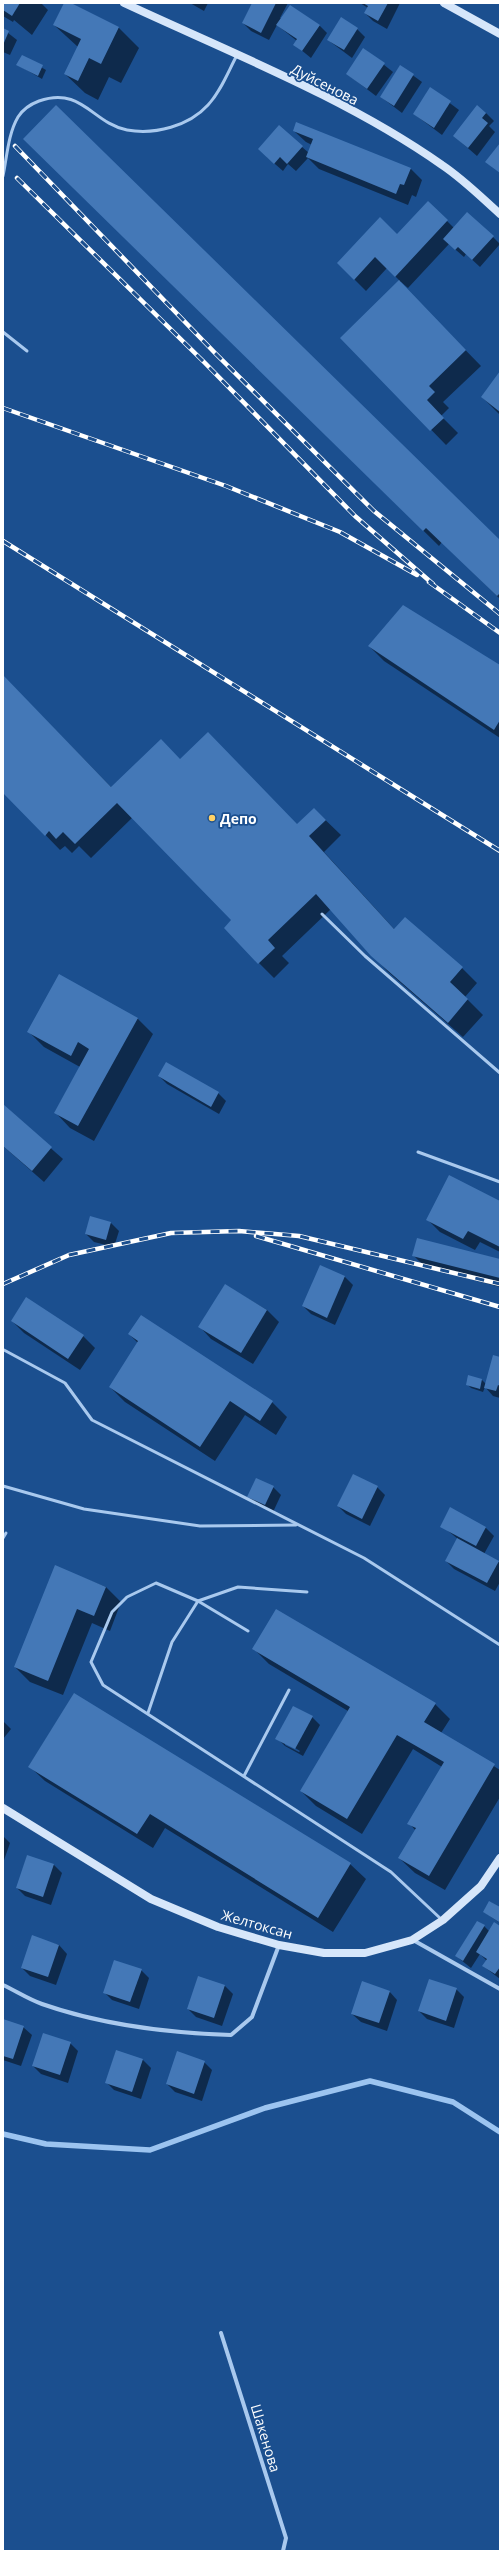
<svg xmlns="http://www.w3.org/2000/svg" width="503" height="2554" viewBox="0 0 503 2554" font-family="'Open Sans',sans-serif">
<rect width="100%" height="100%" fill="#1b4f8f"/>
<g fill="#0007" fill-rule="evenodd">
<polygon points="3,3 41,3 48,10 32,35 14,20 13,22 3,16"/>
<polygon points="65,3 119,28 139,48 121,83 109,77 98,100 85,93 65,74 78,47 54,25"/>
<polygon points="190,3 208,3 204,11"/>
<polygon points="253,3 288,3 280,18 319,25 327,33 311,58 295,45 297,41 277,25 269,40 251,31 243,23"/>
<polygon points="360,3 400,3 387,29 373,21 365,13 368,8"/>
<polygon points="3,29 17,40 10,55 3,52"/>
<polygon points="357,29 365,37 352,58 328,40"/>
<polygon points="364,49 393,72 376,96 347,74"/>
<polygon points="22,56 46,70 42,79 18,65"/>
<polygon points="400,66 422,82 402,113 381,97"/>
<polygon points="431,89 459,110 442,135 414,114"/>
<polygon points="486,113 494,121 489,126 495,132 477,156 454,136"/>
<polygon points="294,131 411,169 422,180 416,197 412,195 408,205 319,169 308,158 296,171 288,164 283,171 267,157 302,147 309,153 312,145 306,142"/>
<polygon points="25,139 500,542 500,599 442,542 439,546"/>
<polygon points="428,202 454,228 493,237 500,244 480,267 466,254 464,257 449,244 408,288 401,282 400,283 481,366 443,402 449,408 441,416 458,433 446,445 342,338 400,281 387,268 366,291 350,275 397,235"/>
<polygon points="500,373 500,415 482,397"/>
<polygon points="369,646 500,666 500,738 384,661"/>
<polygon points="3,676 112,788 181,760 298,825 314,809 341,835 324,852 395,930 462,968 477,983 465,997 483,1015 463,1037 387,971 331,909 282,956 289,963 274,978 259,963 233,920 133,817 91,858 79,846 72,853 65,846 60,850 3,791"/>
<polygon points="60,976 138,1019 153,1034 94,1141 70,1128 55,1112 80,1067 44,1047 29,1032"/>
<polygon points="159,1076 218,1093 226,1101 219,1114 167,1084"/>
<polygon points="3,1106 63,1159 44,1182 3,1146"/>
<polygon points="500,1202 500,1252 480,1242 475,1250 440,1232 428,1220"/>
<polygon points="111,1223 119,1231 114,1247 94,1242 86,1234"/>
<polygon points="413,1255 500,1261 500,1287 425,1267"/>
<polygon points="321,1267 345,1277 353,1285 335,1325 311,1314 303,1306"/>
<polygon points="225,1285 267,1310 279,1322 253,1364 211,1339 200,1327"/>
<polygon points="141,1317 272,1402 287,1417 276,1435 245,1415 215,1461 125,1402 110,1387 138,1343 129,1334"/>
<polygon points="12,1321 83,1336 95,1348 80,1370 24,1333"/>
<polygon points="500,1358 500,1398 493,1396 485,1387 483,1392 471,1388 467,1384 482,1380 486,1384"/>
<polygon points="273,1487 281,1495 273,1512 257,1505 248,1496"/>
<polygon points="377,1487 385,1495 370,1526 346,1514 338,1506"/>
<polygon points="451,1509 486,1528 494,1536 484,1554 500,1563 500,1582 495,1591 454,1569 446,1561 458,1539 442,1526"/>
<polygon points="56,1567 106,1587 121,1602 110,1631 92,1623 63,1695 30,1682 15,1667"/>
<polygon points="254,1649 435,1704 450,1719 441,1733 500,1770 500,1797 445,1890 415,1873 399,1858 416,1831 409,1823 442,1767 413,1749 362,1834 316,1806 301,1791 348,1711 269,1664"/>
<polygon points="74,1694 350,1864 366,1879 333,1932 165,1828 153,1848 45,1781 29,1766"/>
<path d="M312 1717 320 1725 303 1756 285 1746 277 1738ZM285 1742 300 1751 299 1752 285 1745Z"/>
<polygon points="3,1721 11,1729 3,1739"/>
<polygon points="3,1836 10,1843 3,1863"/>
<polygon points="27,1856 54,1865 62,1873 51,1905 25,1896 17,1888"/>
<polygon points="490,1902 500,1908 500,1923 484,1912"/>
<polygon points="484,1926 489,1931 500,1927 500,1979 483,1966 487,1961 480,1954 471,1968 456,1956"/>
<polygon points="32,1937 59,1945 67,1954 56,1985 30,1976 22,1968"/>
<polygon points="141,1970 149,1978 139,2009 112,2000 104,1992"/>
<polygon points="198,1977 225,1986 233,1994 222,2026 196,2017 188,2009"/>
<polygon points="456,1989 464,1997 454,2028 427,2019 419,2011"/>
<polygon points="389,1991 397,2000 387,2031 361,2022 352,2014"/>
<polygon points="3,2020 23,2027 32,2035 21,2066 3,2060"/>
<polygon points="70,2043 78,2051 68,2083 41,2074 33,2066"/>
<polygon points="116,2051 143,2060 151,2068 141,2099 114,2090 106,2082"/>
<polygon points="204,2062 212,2070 202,2101 175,2092 167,2084"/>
</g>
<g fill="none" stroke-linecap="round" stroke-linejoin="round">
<polyline stroke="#9cc4f0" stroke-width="5.5" points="3,2134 46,2144 150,2150 265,2108 370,2081 453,2102 500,2132"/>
</g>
<g fill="#4478b7">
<polygon points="3,3 20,3 12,16 3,10"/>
<polygon points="64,3 71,3 119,27 101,64 89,58 78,81 64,74 81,39 53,25"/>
<polygon points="252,3 276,3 261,33 242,23"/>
<polygon points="363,3 388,3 378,21 364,13 368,6"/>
<polygon points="290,5 320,25 302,51 293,45 297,39 276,25"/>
<polygon points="341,17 358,28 344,50 327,40"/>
<polygon points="3,28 9,31 3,45"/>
<polygon points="363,48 385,63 367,89 346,74"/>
<polygon points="22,55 43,65 38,76 16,65"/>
<polygon points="400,65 414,74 394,106 380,97"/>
<polygon points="430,87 451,101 434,128 413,114"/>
<polygon points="56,105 500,540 500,593 497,596 426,528 423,531 23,139"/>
<polygon points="477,105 486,113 482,118 488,123 468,148 453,136"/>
<polygon points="296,122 411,168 404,185 400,184 396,194 306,157 313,139 293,131"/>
<polygon points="279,125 303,146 287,164 280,157 274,164 258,149"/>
<polygon points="500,143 500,173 485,162"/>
<polygon points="428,201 448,220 395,277 375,257 354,280 337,263 380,217 397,234"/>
<polygon points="467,212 494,236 472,260 458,247 455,250 443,239"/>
<polygon points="399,280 466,350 429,386 435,392 427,400 444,418 430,431 340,338"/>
<polygon points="500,371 500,412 481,397"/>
<polygon points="403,605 500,665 500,720 494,730 368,646"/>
<polygon points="3,675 111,787 161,739 180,759 208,732 297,824 314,808 326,820 309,836 394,929 405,917 463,967 450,982 468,999 448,1023 371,956 316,894 268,940 275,948 258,964 224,928 231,920 117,803 75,844 63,832 56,839 49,831 45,836 3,793"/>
<polygon points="59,974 138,1018 78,1126 54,1113 89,1049 78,1042 71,1056 27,1032"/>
<polygon points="166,1062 219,1092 211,1107 158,1076"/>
<polygon points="3,1104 52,1147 32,1171 3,1146"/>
<polygon points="449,1175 500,1201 500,1247 468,1231 463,1239 426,1220"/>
<polygon points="90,1216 111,1222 106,1240 85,1234"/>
<polygon points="417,1238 500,1259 500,1278 412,1256"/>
<polygon points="320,1265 345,1276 327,1318 302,1306"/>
<polygon points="225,1284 267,1310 241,1353 198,1327"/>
<polygon points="26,1297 84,1335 68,1359 11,1321"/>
<polygon points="141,1315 273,1401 260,1421 230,1401 200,1447 109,1387 138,1341 128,1334"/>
<polygon points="493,1355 500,1357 500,1386 498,1385 496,1391 484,1388"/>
<polygon points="468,1375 482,1379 480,1389 466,1385"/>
<polygon points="353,1474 378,1486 362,1519 337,1506"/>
<polygon points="256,1478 274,1486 265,1505 247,1497"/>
<polygon points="450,1507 486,1527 476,1546 440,1527"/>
<polygon points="457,1538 499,1561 487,1583 445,1561"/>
<polygon points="55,1565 106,1587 94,1616 77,1609 48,1681 14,1667"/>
<polygon points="276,1609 436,1703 424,1722 495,1764 429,1876 398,1858 416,1828 407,1824 444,1762 397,1735 347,1819 300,1791 350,1707 252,1649"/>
<polygon points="74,1693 351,1863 318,1918 150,1814 137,1834 28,1767"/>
<polygon points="293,1706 313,1716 295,1749 275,1739"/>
<polygon points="27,1855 54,1864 43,1897 16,1888"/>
<polygon points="489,1901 500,1907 499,1922 483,1912"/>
<polygon points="477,1921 485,1925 463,1961 455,1956"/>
<polygon points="494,1922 500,1926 500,1967 495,1974 482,1966 487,1959 476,1952"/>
<polygon points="32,1935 59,1945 48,1977 21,1968"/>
<polygon points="114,1960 142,1969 130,2002 103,1993"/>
<polygon points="198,1976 225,1985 214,2018 187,2009"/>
<polygon points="429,1979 457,1988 446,2021 418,2011"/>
<polygon points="362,1981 390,1991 379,2023 351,2014"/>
<polygon points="3,2019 24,2026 13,2059 3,2056"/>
<polygon points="43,2033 71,2042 60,2075 32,2066"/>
<polygon points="116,2050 143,2059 132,2092 105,2083"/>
<polygon points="177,2051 205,2061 194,2094 166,2084"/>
</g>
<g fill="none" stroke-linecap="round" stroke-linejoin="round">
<g stroke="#a9c9ee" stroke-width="3">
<path d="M3 176C7 157 8 134 18 117 23 109 31 104 39 101 82 86 92 123 127 130 155 135 189 126 208 105 221 91 228 72 237 55"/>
<polyline points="3,332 27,351"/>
<polyline points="322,914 365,956 500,1073"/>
<polyline points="418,1152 500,1182"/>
<polyline points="4,1350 65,1383 92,1420 364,1558 500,1645"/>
<polyline points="3,1486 84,1509 200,1526 296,1525"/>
<polyline points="3,1538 6,1533"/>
<polyline points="248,1631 198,1601 156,1583 127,1597 112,1612 91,1662 103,1685 391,1872 441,1919"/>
<polyline points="148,1713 172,1642 198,1601 238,1587 307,1592"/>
<polyline points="244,1776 289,1690"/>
</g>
<g stroke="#a9c9ee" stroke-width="4">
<polyline points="413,1940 500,1989"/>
<path d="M3 1985C16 1991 28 1999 42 2004 102 2025 168 2033 231 2035L252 2017 279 1945"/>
<polyline points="221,2333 286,2538 283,2551"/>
</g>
<g stroke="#d6e6fa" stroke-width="8">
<path d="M124 3C229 52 347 98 442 165 463 179 481 197 500 214"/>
<polyline points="444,3 500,34"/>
<polyline points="3,1808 151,1899 218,1927 279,1945 324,1953 365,1953 412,1940 443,1920 481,1886 500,1858"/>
</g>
<defs>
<g id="rail">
<polyline points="15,146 215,353 374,511 500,614"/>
<polyline points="17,178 205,363 355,516 433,584"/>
<polyline points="3,408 226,486 340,532 417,575"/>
<polyline points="3,541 500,851"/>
<polyline points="429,582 500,633"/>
<polyline points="256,1236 500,1307"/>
<polyline points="3,1284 69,1255 171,1233 239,1231 299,1236 500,1284"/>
</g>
</defs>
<use href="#rail" stroke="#fff" stroke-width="4.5"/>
<use href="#rail" stroke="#1b4f8f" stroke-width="3" stroke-dasharray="9" stroke-linecap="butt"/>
</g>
<circle fill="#ffd166" stroke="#1b4f8f" stroke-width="1.5" cx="212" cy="818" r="4"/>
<g text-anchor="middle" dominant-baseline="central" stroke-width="3.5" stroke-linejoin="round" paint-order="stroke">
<g font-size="14" fill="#fff" stroke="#1b4f8f">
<text transform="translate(325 84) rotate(27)">Дуйсенова</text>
<text transform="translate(257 1924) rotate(16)">Желтоксан</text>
<text transform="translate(266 2438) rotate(73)">Шакенова</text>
</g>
<g font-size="14" font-weight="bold" fill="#fff" stroke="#1b4f8f" text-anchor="start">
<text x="220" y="818">Депо</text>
</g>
</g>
<rect width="503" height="2554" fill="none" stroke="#ffffff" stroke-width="8"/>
</svg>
